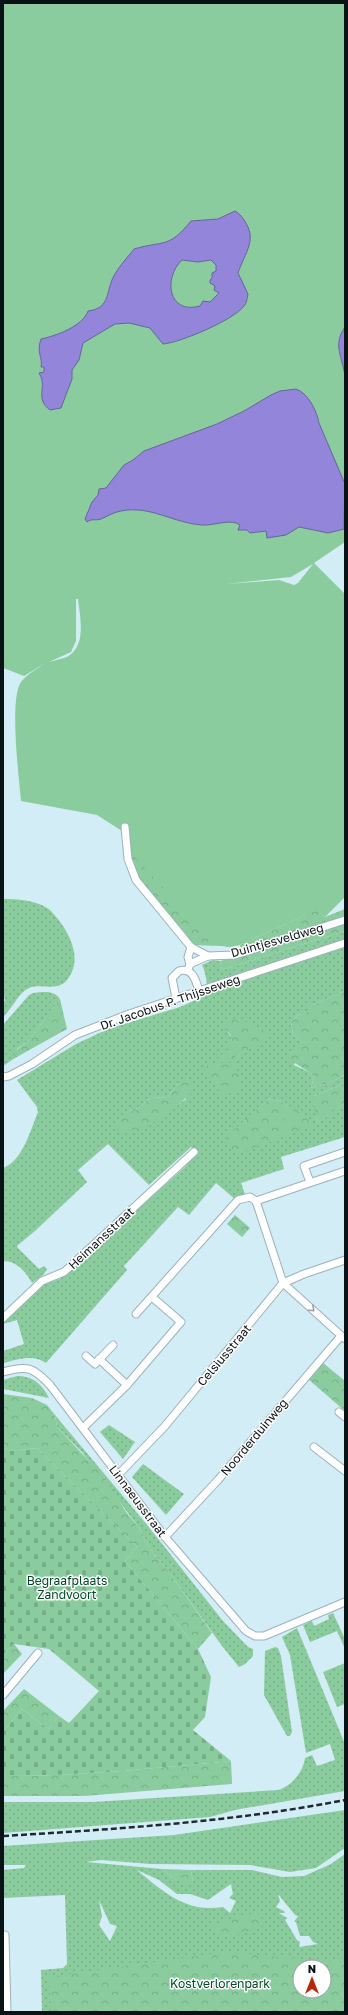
<svg xmlns="http://www.w3.org/2000/svg" width="348" height="2015" viewBox="0 0 348 2015" font-family="'Golos Text',sans-serif">
<defs>
<pattern id="grass-dots" width="8" height="8" patternUnits="userSpaceOnUse"><rect width="8" height="8" fill="#8acc9e"/><path d="M2 2h.1M6 6h.1" fill="none" stroke="#76ae87" stroke-width="1.8" stroke-linecap="round"/></pattern>
<pattern id="forest-crowns" width="20" height="18" patternUnits="userSpaceOnUse"><rect width="20" height="18" fill="#8acc9e"/><path d="M2 6a3 3 0 1 1 6 0M12 15a3 3 0 1 1 6 0" fill="none" stroke="#76ae87"/></pattern>
<pattern id="cemetery-stones" width="16" height="16" patternUnits="userSpaceOnUse"><rect width="16" height="16" fill="#8acc9e"/><path d="M2 7V4a2 2 0 0 1 4 0v3zM10 15v-3a2 2 0 0 1 4 0v3z" fill="#76ae87"/></pattern>
</defs>
<rect width="100%" height="100%" fill="#d3edf6"/>
<g fill="url(#grass-dots)" fill-rule="evenodd">
<path d="M3 899C17 899 35 900 47 908 51 910 55 916 58 919 71 936 83 961 67 980 57 992 42 983 29 988 18 993 12 1009 3 1017V1001H5L3 991Z"/>
<path d="M345 931V991L308 1007V1011L297 1016 291 1022 293 1035 303 1043 294 1065 309 1072 314 1077 311 1088 329 1083 345 1075V1083L314 1096 317 1123 345 1103V1137L281 1157 284 1169 241 1183 246 1197 236 1200 216 1183 189 1215 178 1207 124 1266 127 1270 46 1363C34 1354 17 1359 4 1363L3 1351 24 1344 17 1320 3 1324V1322L44 1284 60 1279 185 1167 194 1149 191 1147 149 1185 108 1144 78 1170 87 1182 35 1231 18 1245 17 1247 39 1269 44 1266 47 1269 44 1274 32 1283C26 1272 17 1261 3 1261V1168C22 1162 31 1129 38 1112L37 1107 17 1080 76 1044 108 1029 180 1007 209 994C206 984 207 975 202 965L213 960 220 961 222 970ZM226 1029 269 1038 226 1062 232 1038ZM189 1079 186 1099 150 1124 136 1129 128 1111 136 1110 150 1098 168 1097 178 1084ZM270 1098 275 1101 280 1100 288 1107 226 1138Z"/>
<path d="M33 993C43 992 54 990 60 999L28 1041 17 1049 15 1058 3 1066V1025L29 995Z"/>
<path d="M17 1376C33 1376 42 1384 49 1398L3 1389V1380Z"/>
<polygon points="55,1415 148,1526 223,1621 248,1647 253,1649 253,1656 245,1664 239,1667 222,1646 171,1575 148,1546 140,1529 82,1452 57,1427"/>
<polygon points="109,1425 135,1442 123,1459 100,1432"/>
<polygon points="143,1464 184,1494 166,1515 132,1477"/>
<polygon points="333,1613 345,1639 345,1649 337,1631 310,1642 303,1625 312,1621 314,1626 329,1619 328,1615"/>
<path d="M297 1628 345 1744V1791L235 1810 210 1817 3 1833V1802H93L278 1790C292 1786 303 1772 305 1758L312 1755 317 1766 335 1760 330 1744 306 1753 290 1655 282 1637Z"/>
<polygon points="275,1647 278,1648 281,1656 292,1732 290,1736 287,1736 264,1695 265,1651"/>
<polygon points="345,1663 345,1704 337,1707 323,1672"/>
<path d="M345 1810V1848L316 1868 290 1872 250 1865 150 1864 101 1860 86 1862 162 1869 176 1880 193 1883 191 1870H252L282 1877 304 1876 331 1864 345 1854V1966L341 1958 345 2012H42L41 1970 63 1968 67 1964 65 1895 3 1898V1870L24 1868 26 1865H3V1846L174 1835ZM137 1870 159 1880 177 1894H190L208 1900 231 1884 233 1894 229 1898 236 1901 230 1913 223 1907C185 1913 164 1892 137 1870ZM278 1894 295 1915 298 1916 294 1922H296L300 1936H309L313 1942 318 1944 299 1947 300 1942 297 1940 285 1920 287 1918 279 1913H285L284 1911 276 1907 280 1901ZM99 1900 110 1924 117 1926 110 1941 99 1925 102 1916ZM300 1967H324V1991H300Z"/>
</g>
<g fill="url(#forest-crowns)" fill-rule="evenodd">
<path d="M132 818 230 947C222 945 195 947 191 943 189 941 187 937 186 934L138 879 129 858Z"/>
<polygon points="315,907 325,917 345,909 345,917 241,950 240,945 299,918"/>
<polygon points="345,923 345,931 222,970 220,961 274,947"/>
<polygon points="345,991 345,1075 329,1083 311,1088 314,1077 309,1072 290,1060 289,1057 297,1046 303,1043 293,1035 291,1022 297,1016 308,1011 308,1007"/>
<polygon points="60,999 67,1029 15,1058 14,1052 28,1041"/>
<path d="M225 1020C244 1019 252 1024 267 1032L269 1039 235 1057 233 1062H215C225 1050 243 1038 221 1027L222 1024Z"/>
<polygon points="209,1063 235,1065 235,1071 242,1074 239,1087 224,1098 205,1070"/>
<path d="M187 1079 191 1080 192 1092C183 1102 155 1123 142 1128 135 1130 125 1131 118 1132L117 1124 128 1111 136 1110 150 1098 168 1097 178 1084Z"/>
<polygon points="345,1083 345,1103 317,1123 313,1101 314,1096"/>
<polygon points="270,1098 275,1101 280,1100 288,1107 296,1105 313,1123 312,1127 235,1154 225,1138"/>
<polygon points="235,1215 250,1228 242,1237 227,1224"/>
<polygon points="322,1362 345,1381 345,1411 308,1379"/>
<polygon points="3,1394 32,1398 47,1405 55,1415 57,1427 105,1478 126,1512 140,1529 148,1546 171,1575 212,1633 198,1649 125,1561 137,1547 37,1448 9,1451 3,1447"/>
<polygon points="14,1644 22,1654 3,1674 3,1655"/>
<polygon points="24,1689 59,1716 48,1729 22,1709 3,1732 3,1711"/>
<path d="M231 1761 232 1784 84 1796H3V1774L5 1776C80 1776 156 1768 231 1761Z"/>
<polygon points="162,1869 191,1870 193,1883 190,1885 176,1880"/>
<polygon points="258,1913 266,1925 233,1936 219,1938 212,1926 239,1916"/>
<path d="M225 1952 335 1962 342 1957 345 1963V2012H51L49 1977ZM300 1967H324V1991H300Z"/>
</g>
<path fill="url(#cemetery-stones)" d="M3 1447 9 1451 37 1448 137 1547 125 1561 198 1649 211 1677 205 1717 193 1730 231 1761C156 1768 80 1776 5 1776L3 1774V1732L22 1709 48 1729 59 1716 69 1723 99 1691 49 1649 14 1644 3 1655Z"/>
<g fill="#8acc9e" fill-rule="evenodd">
<path d="M3 3H345V542L314 563 345 594V897L325 917 315 908 299 918 240 945 230 947 217 945 137 859 122 831 97 815 21 801C19 778 9 699 21 682 27 674 37 669 45 663L24 676 3 668ZM313 564 298 583 294 585 279 580 226 584 291 577ZM76 599H78C80 617 87 646 67 657 62 659 55 660 49 662L71 652 76 641Z"/>
<polygon points="293,1110 302,1118 285,1135 277,1126"/>
</g>
<g fill="#9385d9" stroke="#6a629e" fill-rule="evenodd">
<path d="M235 211C239 213 241 216 244 220 258 240 245 252 238 273L248 294C247 298 247 303 244 306 234 320 179 343 163 344L150 328 129 323 115 324 83 343 79 360 72 370V379L61 408 50 410C34 398 48 387 39 373L44 372V367H41C43 357 36 353 41 339 56 336 83 326 88 311 112 308 105 290 115 274 120 265 128 257 134 249 165 240 168 249 191 221L218 219ZM182 260 198 262 211 260 216 265V271L212 273V278L210 280V283L215 286 214 290 219 293 210 302 203 301 200 306C168 315 163 278 182 260Z"/>
<path d="M345 327V377C343 357 332 346 345 327Z"/>
<path d="M296 389C308 393 317 411 319 423L345 484 344 529 328 533 299 527 286 535 267 538 266 531 250 533 247 530H238L240 525C231 518 214 526 202 525 173 523 150 505 121 511 114 512 108 516 101 519 96 521 92 518 87 522L85 519 92 502 98 495 99 489 106 488 124 465 133 460 144 451 217 424 244 411 271 395 280 391Z"/>
</g>
<g fill="none" stroke-linecap="round" stroke-linejoin="round">
<defs>
<g id="street">
<polyline points="125,827 128,859 136,880 191,947 208,956"/>
<polyline points="190,964 188,957 191,947"/>
<polyline points="188,970 190,964 208,956 235,955 345,920"/>
<path d="M176 998 172 978 179 971C193 967 196 981 199 991"/>
<polyline points="3,1077 9,1076 32,1064 75,1035 129,1014 345,943"/>
<polyline points="310,1182 304,1166 345,1152"/>
<polyline points="136,1314 238,1200 250,1197 256,1201"/>
<polyline points="3,1318 42,1281 64,1272 194,1152"/>
<polyline points="345,1339 283,1283 256,1201 345,1171"/>
<polyline points="86,1356 95,1364 113,1345"/>
<polyline points="99,1359 127,1385"/>
<path d="M3 1372C27 1365 33 1367 50 1385L165 1537 246 1631 255 1636H264L345 1602"/>
<polyline points="339,1412 345,1417"/>
<polyline points="83,1428 127,1385 181,1322 152,1297"/>
<polyline points="314,1447 345,1471"/>
<polyline points="118,1475 165,1426 283,1283 304,1274 345,1260"/>
<polyline points="165,1537 218,1480 341,1336"/>
<polyline points="3,1695 38,1653"/>
<polyline points="3,1935 5,1935 7,2012"/>
</g>
</defs>
<use href="#street" stroke="#9ab2bb" stroke-width="9"/>
<use href="#street" stroke="#fff" stroke-width="7"/>
<path stroke="#1f292d" stroke-width="2.5" stroke-dasharray="6 3" stroke-linecap="butt" d="M3 1836C118 1829 232 1822 345 1800"/>
</g>
<defs><path id="oneway-chevron" d="M-2-3.5L2.5 0L-2 3.5" fill="none" stroke-width="1.6" stroke-linecap="round" stroke-linejoin="round"/></defs>
<use stroke="#9da0a1" href="#oneway-chevron" transform="translate(312 1309) rotate(42)"/>
<g text-anchor="middle" dominant-baseline="central" stroke-width="3" stroke-linejoin="round" paint-order="stroke">
<g font-size="12" fill="#091215" stroke="#fff">
<text transform="translate(277 940) rotate(-16)">Duintjesveldweg</text>
<text transform="translate(170 1002) rotate(-19)">Dr. Jacobus P. Thijsseweg</text>
<text transform="translate(101 1238) rotate(-43)">Heimansstraat</text>
<text transform="translate(224 1355) rotate(-50)">Celsiusstraat</text>
<text transform="translate(254 1437) rotate(-50)">Noorderduinweg</text>
<text transform="translate(138 1501) rotate(53)">Linnaeusstraat</text>
</g>
<g font-size="12" fill="#004924" stroke="#fff">
<text x="67" y="1580">Begraafplaats<tspan x="67" dy="14">Zandvoort</tspan></text>
<text x="220" y="1983">Kostverlorenpark</text>
</g>
</g>
<rect width="348" height="2015" fill="none" stroke="#091215" stroke-width="8"/>
<g transform="translate(312 1979)"><circle r="19" fill="#ffffff" stroke="#9da0a1"/>
<path d="M0-3L7 15L0 10L-7 15Z" fill="#b42809"/>
<text y="-6" font-size="11" font-weight="bold" text-anchor="middle" fill="#091215">N</text>
</g>
</svg>
